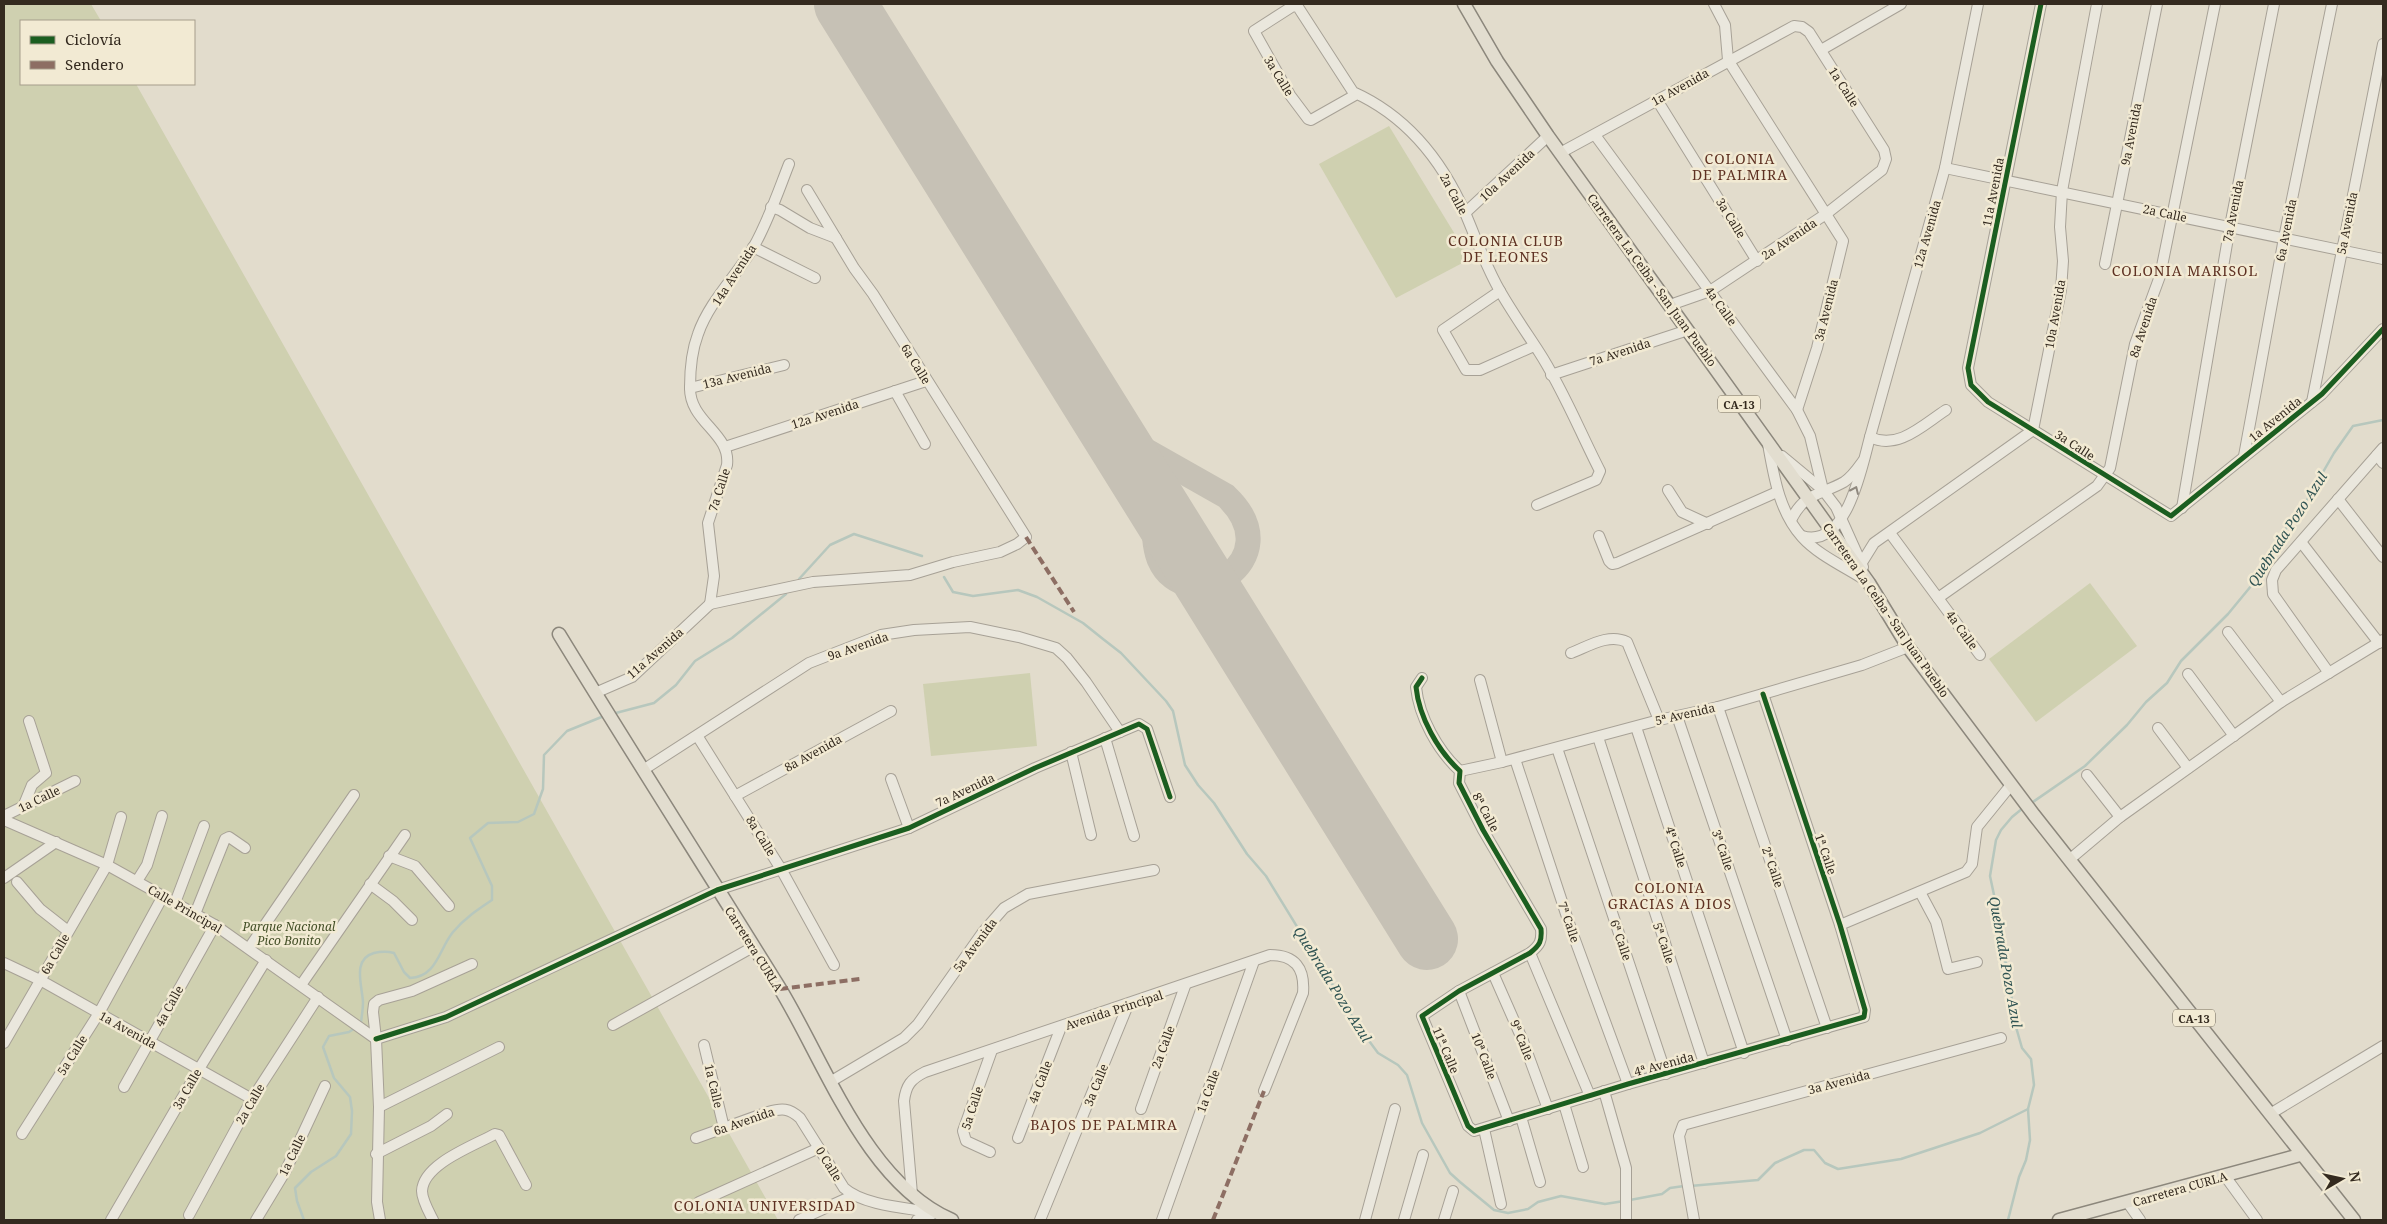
<svg xmlns="http://www.w3.org/2000/svg" width="2387" height="1224" viewBox="0 0 2387 1224" font-family="'Noto Serif',serif">
<rect width="100%" height="100%" fill="#e2dccc"/>
<g fill="#cfd0b0">
<polygon points="4,4 91,4 101,21 21,21 21,84 136,84 778,1220 4,1220"/>
<polygon points="1389,126 1470,259 1396,298 1319,164"/>
<polygon points="2090,583 2137,646 2036,722 1989,659"/>
<polygon points="1030,673 1037,746 931,756 923,684"/>
</g>
<g fill="none" stroke-linecap="round" stroke-linejoin="round">
<g stroke="#b7c7bd" stroke-width="2.5">
<polyline points="944,577 953,592 973,596 1018,590 1037,597 1083,623 1103,639 1121,653 1166,701 1173,711 1185,765 1198,785 1214,803 1247,854 1266,876 1358,1026 1378,1053 1398,1065 1407,1075 1422,1123 1450,1173 1460,1182 1494,1210 1508,1213 1528,1209 1538,1202 1561,1196 1605,1204 1624,1201"/>
<polyline points="799,579 830,545 854,534 922,556"/>
<polyline points="612,714 654,703 676,685 695,661 732,638 786,594"/>
<polyline points="2030,804 2085,766 2127,725 2146,702 2167,683 2181,661 2228,614 2256,580 2273,553 2278,539 2304,505 2334,453 2353,426 2383,420"/>
<path d="M359 1024 361 1022C362 1015 363 1008 363 1002 362 985 352 959 374 953 382 951 387 951 394 953L404 972 410 978C437 977 439 949 453 932 465 918 477 910 492 900V886L470 838 488 823 518 822 534 814 543 789 544 755 567 731 604 716"/>
<polyline points="1690,1186 1758,1180 1775,1163 1804,1150 1814,1150 1825,1163 1838,1169 1901,1159 1980,1133 2028,1109 2034,1085 2031,1059 2022,1048 2014,1020 2009,972 2002,952 2001,928 1990,876 1996,840 2001,830 2012,817 2023,808"/>
<polyline points="1630,1200 1662,1194 1670,1188 1684,1186"/>
<polyline points="304,1220 297,1201 295,1188 311,1172 336,1156 351,1134 352,1111 350,1097 334,1078 323,1047 329,1036 349,1032 355,1028"/>
<polyline points="2008,1220 2019,1177 2026,1160 2030,1140 2028,1109"/>
</g>
<path stroke="#c6c1b5" stroke-width="25" d="M1105 422 1120 436 1226 496C1294 560 1186 622 1159 559 1152 541 1155 519 1154 501"/>
<polyline stroke="#c6c1b5" stroke-width="62" points="845,4 1427,939"/>
<defs>
<g id="minor">
<polyline points="1714,4 1725,25 1728,60 1843,241 1817,348 1797,410"/>
<polyline points="2041,4 1968,368 1971,385 1988,402 2171,516 2322,394 2383,329"/>
<polyline points="1821,50 1901,4"/>
<path d="M1357 94 1311 120 1308 119 1290 95 1254 31 1293 6 1298 7 1353 92C1407 116 1443 162 1466 215 1477 241 1486 267 1500 291 1512 312 1526 332 1539 352 1563 389 1580 432 1600 471L1596 480 1537 505"/>
<polyline points="1657,100 1757,261"/>
<polyline points="1595,135 1797,410 1810,436 1823,490"/>
<polyline points="1560,153 1794,26 1802,27 1809,32 1884,150 1886,159 1882,170 1826,214 1710,291 1670,305"/>
<polyline points="1945,168 2383,259"/>
<polyline points="771,207 780,210 810,228 836,238"/>
<polyline points="1465,213 1548,136"/>
<polyline points="753,247 815,278"/>
<polyline points="2105,264 2157,4"/>
<polyline points="1500,291 1443,330 1466,370 1480,370 1534,346"/>
<polyline points="1551,375 1688,330"/>
<polyline points="690,388 784,365"/>
<polyline points="895,391 925,444"/>
<polyline points="2312,402 2383,44"/>
<path d="M1870 437C1898 451 1924 424 1946 410"/>
<path d="M1768 444C1774 477 1779 511 1802 537 1818 555 1845 567 1865 580"/>
<polyline points="725,447 926,381"/>
<polyline points="2377,455 2383,463"/>
<polyline points="1782,456 1823,490 1836,507 1863,567"/>
<polyline points="2244,456 2284,238 2332,4"/>
<polyline points="1668,490 1682,512 1708,524"/>
<polyline points="2338,499 2383,557"/>
<polyline points="2182,508 2230,226 2274,4"/>
<path d="M1791 520C1805 492 1821 495 1844 482 1852 477 1858 468 1863 461"/>
<polyline points="1890,533 1980,655"/>
<polyline points="1599,536 1609,561 1612,564 1617,563 1777,492"/>
<path d="M1802 536C1847 550 1862 466 1870 437L1945 168 1978 4"/>
<polyline points="2301,542 2379,643"/>
<polyline points="1861,564 1874,543 2033,430 2061,290 2063,261 2060,227 2062,191 2097,4"/>
<polyline points="1938,598 2097,486 2110,468 2135,344 2160,276 2215,4"/>
<polyline points="710,604 813,582 910,575 953,562 1000,552 1017,544 1026,537 873,294 854,268 807,190"/>
<path d="M710 604 714 576 708 523 727 465C731 433 689 422 690 387 690 370 692 350 698 334 709 302 736 276 753 248 768 222 778 192 789 164"/>
<polyline points="2228,632 2281,702"/>
<path d="M1571 653C1589 646 1609 633 1627 642L1659 720"/>
<polyline points="2329,673 2273,594 2272,580 2276,570 2383,448"/>
<polyline points="2188,674 2234,736"/>
<path d="M1422 678 1416 687C1419 717 1438 751 1460 771L1459 783 1483 830 1541 929C1542 941 1540 945 1530 953L1459 991 1422 1016 1468 1126 1474 1131 1628 1084 1864 1017 1865 1010 1840 925 1763 694"/>
<polyline points="1480,680 1502,762"/>
<polyline points="595,693 632,677 710,604"/>
<polyline points="1718,707 1827,1028"/>
<polyline points="1677,716 1787,1040"/>
<polyline points="1636,727 1744,1053"/>
<polyline points="2158,728 2188,768"/>
<polyline points="698,737 781,869 834,965"/>
<polyline points="1598,737 1704,1063"/>
<polyline points="1105,738 1134,836"/>
<polyline points="1557,748 1666,1074"/>
<polyline points="1071,752 1091,835"/>
<polyline points="1515,759 1571,929 1628,1084"/>
<polyline points="643,770 809,663 881,635 914,630 970,627 1019,637 1056,648 1067,658 1086,682 1120,732"/>
<polyline points="1460,771 1502,762 1659,720 1718,707 1862,665 1908,647"/>
<polyline points="2087,775 2120,817"/>
<polyline points="891,779 909,828"/>
<polyline points="735,796 891,711"/>
<polyline points="23,807 32,785 46,773 29,721"/>
<polyline points="4,816 75,781"/>
<polyline points="4,820 107,865 215,925 376,1039"/>
<polyline points="389,856 415,866 449,906"/>
<polyline points="2069,860 2120,817 2281,702 2383,640"/>
<polyline points="4,878 56,842"/>
<polyline points="137,881 147,865 162,816"/>
<polyline points="17,882 40,909 68,931"/>
<polyline points="370,884 393,901 412,920"/>
<polyline points="1920,892 1936,922 1948,969 1977,962"/>
<polyline points="175,903 204,826"/>
<polyline points="195,914 225,839 229,837 245,848"/>
<polyline points="1840,925 1966,872 1972,864 1977,827 2011,785"/>
<polyline points="249,948 354,795"/>
<polyline points="1530,953 1590,1096"/>
<polyline points="4,963 40,980 252,1099"/>
<polyline points="1493,973 1523,1041 1548,1109"/>
<polyline points="301,985 405,835"/>
<polyline points="1459,991 1509,1121"/>
<polyline points="613,1025 753,947"/>
<polyline points="376,1039 446,1017 717,890 909,828 1035,768 1139,724 1147,729 1170,797"/>
<polyline points="4,1043 107,865 121,817"/>
<polyline points="704,1045 724,1128"/>
<polyline points="830,1082 904,1038 918,1024 983,932 1004,908 1028,894 1154,870"/>
<polyline points="124,1087 215,925"/>
<polyline points="1604,1091 1626,1168 1626,1220"/>
<polyline points="1564,1104 1583,1167"/>
<polyline points="379,1107 499,1047"/>
<polyline points="1141,1109 1185,986"/>
<polyline points="2270,1114 2383,1046"/>
<polyline points="1521,1117 1540,1182"/>
<polyline points="1484,1129 1501,1204"/>
<polyline points="22,1134 99,1013 163,896"/>
<path d="M696 1138 768 1112C782 1108 789 1108 800 1118L844 1188C864 1206 909 1208 936 1213"/>
<polyline points="1018,1138 1061,1027"/>
<polyline points="990,1152 966,1141 963,1131 992,1050"/>
<polyline points="376,1154 431,1126 447,1114"/>
<polyline points="2225,1176 2257,1220"/>
<path d="M912 1194 904 1101C906 1085 911 1079 925 1072L1270 955C1295 955 1305 968 1303 993L1264 1091"/>
<polyline points="699,1202 819,1148"/>
<polyline points="2128,1203 2140,1220"/>
<polyline points="189,1215 252,1099 318,997"/>
<polyline points="111,1220 199,1069 266,960"/>
<polyline points="256,1220 285,1172 325,1086"/>
<polyline points="380,1220 377,1202 379,1107 376,1039 373,1012 374,1004 379,1000 412,991 472,964"/>
<path d="M433 1220C429 1212 422 1200 422 1191 423 1164 473 1146 495 1134L499 1135 526 1185"/>
<polyline points="799,1220 852,1196"/>
<polyline points="917,1220 935,1213"/>
<polyline points="1040,1220 1128,1005"/>
<polyline points="1162,1220 1254,961"/>
<polyline points="1365,1220 1395,1109"/>
<polyline points="1404,1220 1423,1155"/>
<polyline points="1444,1220 1453,1191"/>
<polyline points="1694,1220 1679,1136 1683,1125 2001,1038"/>
</g>
<g id="major">
<polyline points="1464,4 1497,61 1548,136 1869,583 1908,647 2034,815 2354,1220"/>
<path d="M559 634C631 752 706 869 779 987 825 1062 866 1183 952 1220"/>
<polyline points="2059,1220 2300,1155"/>
</g>
</defs>
<use href="#minor" stroke="#a7a196" stroke-width="12"/>
<use href="#major" stroke="#8c877c" stroke-width="15"/>
<use href="#minor" stroke="#eae7dd" stroke-width="10"/>
<use href="#major" stroke="#e2ddcf" stroke-width="12"/>
<g stroke="#8d6e63" stroke-width="4" stroke-dasharray="8 4" stroke-linecap="butt">
<polyline points="1026,537 1074,612"/>
<polyline points="780,989 860,979"/>
<polyline points="1213,1220 1264,1091"/>
</g>
<defs>
<g id="cycleway">
<polyline points="2041,4 1968,368 1971,385 1988,402 2171,516 2322,394 2383,329"/>
<path d="M1422 678 1416 687C1419 717 1438 751 1460 771L1459 783 1483 830 1541 929C1542 941 1540 945 1530 953L1459 991 1422 1016 1468 1126 1474 1131 1628 1084 1864 1017 1865 1010 1840 925 1763 694"/>
<polyline points="376,1039 446,1017 717,890 909,828 1035,768 1139,724 1147,729 1170,797"/>
</g>
</defs>
<use href="#cycleway" stroke="#f2ead3" stroke-width="8"/>
<use href="#cycleway" stroke="#1b5e20" stroke-width="5"/>
</g>
<defs><path id="oneway-chevron" d="M-2-3.5L2.5 0L-2 3.5" fill="none" stroke-width="1.6" stroke-linecap="round" stroke-linejoin="round" transform="scale(1.25)"/></defs>
<use stroke="#8f887e" href="#oneway-chevron" transform="translate(1855 490) rotate(-66)"/>
<g text-anchor="middle" dominant-baseline="central" stroke-width="5" stroke-linejoin="round" paint-order="stroke">
<g fill="#f2ead3" stroke="#6d6455" stroke-width="1">
<rect x="1718" y="395.5" width="42" height="17" rx="4"/>
<rect x="2173" y="1009.5" width="42" height="17" rx="4"/>
</g>
<g font-size="11" font-weight="bold" fill="#342a1f">
<text x="1739" y="404">CA-13</text>
<text x="2194" y="1018">CA-13</text>
</g>
<g font-size="12" fill="#342a1f" stroke="#f2ead3">
<text transform="translate(1279 76) rotate(58)">3a Calle</text>
<text transform="translate(1680 87) rotate(-29)">1a Avenida</text>
<text transform="translate(1844 87) rotate(57)">1a Calle</text>
<text transform="translate(2131 134) rotate(-79)">9a Avenida</text>
<text transform="translate(1507 175) rotate(-43)">10a Avenida</text>
<text transform="translate(1993 192) rotate(-79)">11a Avenida</text>
<text transform="translate(1454 194) rotate(62)">2a Calle</text>
<text transform="translate(2233 211) rotate(-79)">7a Avenida</text>
<text transform="translate(2165 213) rotate(12)">2a Calle</text>
<text transform="translate(1731 218) rotate(58)">3a Calle</text>
<text transform="translate(2347 223) rotate(-79)">5a Avenida</text>
<text transform="translate(2286 230) rotate(-79)">6a Avenida</text>
<text transform="translate(1927 234) rotate(-74)">12a Avenida</text>
<text transform="translate(1789 239) rotate(-34)">2a Avenida</text>
<text transform="translate(734 275) rotate(-57)">14a Avenida</text>
<text transform="translate(1652 280) rotate(54)">Carretera La Ceiba - San Juan Pueblo</text>
<text transform="translate(1721 306) rotate(54)">4a Calle</text>
<text transform="translate(1826 310) rotate(-76)">3a Avenida</text>
<text transform="translate(2055 314) rotate(-80)">10a Avenida</text>
<text transform="translate(2143 327) rotate(-72)">8a Avenida</text>
<text transform="translate(1620 352) rotate(-18)">7a Avenida</text>
<text transform="translate(916 364) rotate(58)">6a Calle</text>
<text transform="translate(737 376) rotate(-14)">13a Avenida</text>
<text transform="translate(825 414) rotate(-18)">12a Avenida</text>
<text transform="translate(2275 419) rotate(-39)">1a Avenida</text>
<text transform="translate(2075 445) rotate(33)">3a Calle</text>
<text transform="translate(719 490) rotate(-72)">7a Calle</text>
<text transform="translate(1886 610) rotate(55)">Carretera La Ceiba - San Juan Pueblo</text>
<text transform="translate(1962 630) rotate(54)">4a Calle</text>
<text transform="translate(858 646) rotate(-19)">9a Avenida</text>
<text transform="translate(655 653) rotate(-41)">11a Avenida</text>
<text transform="translate(1685 714) rotate(-13)">5ª Avenida</text>
<text transform="translate(813 753) rotate(-29)">8a Avenida</text>
<text transform="translate(965 790) rotate(-25)">7a Avenida</text>
<text transform="translate(39 799) rotate(-26)">1a Calle</text>
<text transform="translate(1486 812) rotate(62)">8ª Calle</text>
<text transform="translate(761 836) rotate(58)">8a Calle</text>
<text transform="translate(1676 847) rotate(72)">4ª Calle</text>
<text transform="translate(1723 850) rotate(71)">3ª Calle</text>
<text transform="translate(1826 854) rotate(71)">1ª Calle</text>
<text transform="translate(1773 867) rotate(71)">2ª Calle</text>
<text transform="translate(185 909) rotate(30)">Calle Principal</text>
<text transform="translate(1569 922) rotate(71)">7ª Calle</text>
<text transform="translate(1621 940) rotate(71)">6ª Calle</text>
<text transform="translate(1664 943) rotate(71)">5ª Calle</text>
<text transform="translate(975 945) rotate(-53)">5a Avenida</text>
<text transform="translate(754 949) rotate(58)">Carretera CURLA</text>
<text transform="translate(55 954) rotate(-60)">6a Calle</text>
<text transform="translate(169 1006) rotate(-61)">4a Calle</text>
<text transform="translate(1114 1010) rotate(-18)">Avenida Principal</text>
<text transform="translate(128 1030) rotate(29)">1a Avenida</text>
<text transform="translate(1522 1040) rotate(68)">9ª Calle</text>
<text transform="translate(1163 1047) rotate(-70)">2a Calle</text>
<text transform="translate(1446 1050) rotate(67)">11ª Calle</text>
<text transform="translate(72 1055) rotate(-58)">5a Calle</text>
<text transform="translate(1484 1056) rotate(69)">10ª Calle</text>
<text transform="translate(1664 1064) rotate(-15)">4ª Avenida</text>
<text transform="translate(1040 1082) rotate(-69)">4a Calle</text>
<text transform="translate(1839 1082) rotate(-15)">3a Avenida</text>
<text transform="translate(1096 1085) rotate(-68)">3a Calle</text>
<text transform="translate(714 1086) rotate(77)">1a Calle</text>
<text transform="translate(187 1089) rotate(-60)">3a Calle</text>
<text transform="translate(1208 1091) rotate(-70)">1a Calle</text>
<text transform="translate(250 1104) rotate(-60)">2a Calle</text>
<text transform="translate(972 1108) rotate(-72)">5a Calle</text>
<text transform="translate(744 1121) rotate(-19)">6a Avenida</text>
<text transform="translate(292 1155) rotate(-64)">1a Calle</text>
<text transform="translate(829 1164) rotate(58)">0 Calle</text>
<text transform="translate(2180 1189) rotate(-16)">Carretera CURLA</text>
</g>
<g font-size="12" font-style="italic" fill="#434f27" stroke="#f2ead3">
<text x="289" y="926">Parque Nacional<tspan x="289" dy="14">Pico Bonito</tspan></text>
</g>
<g font-size="14" letter-spacing="1" fill="#5e3122" stroke="#f2ead3">
<text x="1740" y="158">COLONIA<tspan x="1740" dy="16">DE PALMIRA</tspan></text>
<text x="1506" y="240">COLONIA CLUB<tspan x="1506" dy="16">DE LEONES</tspan></text>
<text x="2185" y="270">COLONIA MARISOL</text>
<text x="1670" y="887">COLONIA<tspan x="1670" dy="16">GRACIAS A DIOS</tspan></text>
<text x="1104" y="1124">BAJOS DE PALMIRA</text>
<text x="765" y="1205">COLONIA UNIVERSIDAD</text>
</g>
<g font-size="14" font-style="italic" fill="#2f5352" stroke="#f2ead3">
<text transform="translate(2287 529) rotate(-57)">Quebrada Pozo Azul</text>
<text transform="translate(2006 962) rotate(80)">Quebrada Pozo Azul</text>
<text transform="translate(1333 984) rotate(58)">Quebrada Pozo Azul</text>
</g>
</g>
<rect width="2387" height="1224" fill="none" stroke="#342a1f" stroke-width="10"/>
<rect x="20" y="20" width="175" height="65" fill="#f2ead3" stroke="#a69d8b"/>
<rect x="30" y="36" width="25" height="8" fill="#1b5e20" stroke="#a69d8b"/>
<text x="65" y="45" font-size="15" fill="#342a1f">Ciclovía</text>
<rect x="30" y="61" width="25" height="8" fill="#8d6e63" stroke="#a69d8b"/>
<text x="65" y="70" font-size="15" fill="#342a1f">Sendero</text>
<g transform="translate(2342 1179) rotate(81)" stroke="#f2ead3" stroke-width="4" paint-order="stroke">
<path d="M0-4L9 19L0 12L-9 19Z" fill="#342a1f"/>
<text y="-8" font-size="14" font-weight="bold" text-anchor="middle" fill="#342a1f">N</text>
</g>
</svg>
